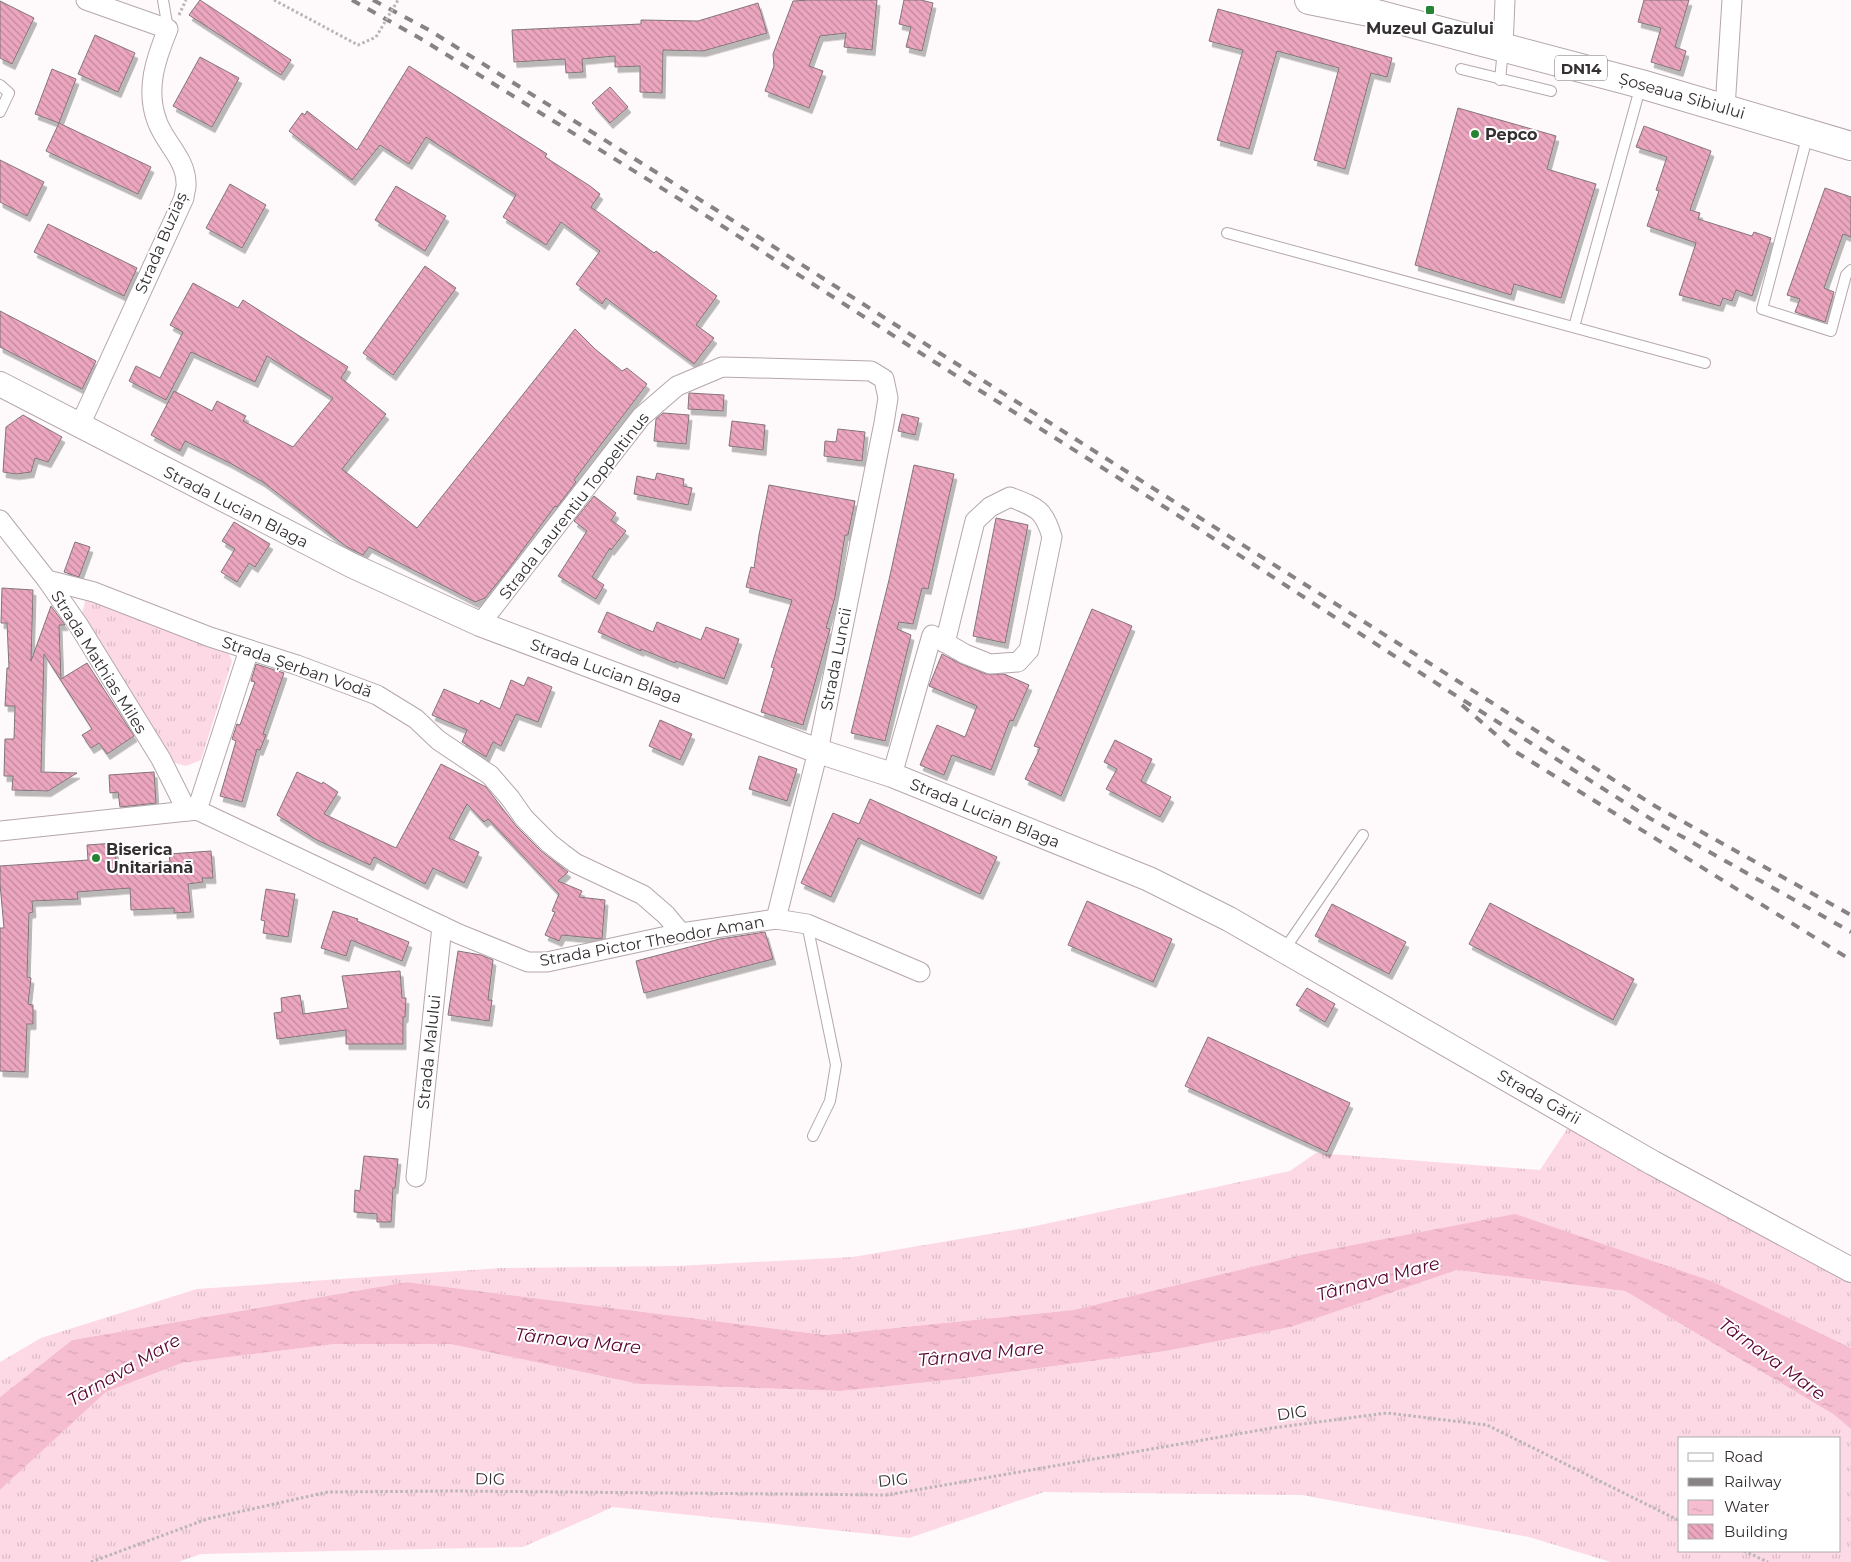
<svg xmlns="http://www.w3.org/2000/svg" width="1851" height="1562" viewBox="0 0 1851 1562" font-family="Montserrat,sans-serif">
<defs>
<pattern id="grass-tufts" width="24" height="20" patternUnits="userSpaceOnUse" patternTransform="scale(1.25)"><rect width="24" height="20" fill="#fdd9e5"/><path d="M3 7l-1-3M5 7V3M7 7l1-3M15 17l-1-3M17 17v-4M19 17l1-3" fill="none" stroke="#d9bbc5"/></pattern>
<pattern id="water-ripples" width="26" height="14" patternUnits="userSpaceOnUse" patternTransform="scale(1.25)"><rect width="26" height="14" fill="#f6bdd1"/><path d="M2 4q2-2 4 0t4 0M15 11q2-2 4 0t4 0" fill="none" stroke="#d4a3b4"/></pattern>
<pattern id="building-back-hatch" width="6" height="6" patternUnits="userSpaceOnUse" patternTransform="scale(1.25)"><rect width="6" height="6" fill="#eca6bf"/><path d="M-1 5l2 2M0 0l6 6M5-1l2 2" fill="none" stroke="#c0889c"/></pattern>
<filter id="shadow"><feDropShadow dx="3" dy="5.5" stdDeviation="0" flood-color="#0004"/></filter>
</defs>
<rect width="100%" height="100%" fill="#fef9fa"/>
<g fill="url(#grass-tufts)" fill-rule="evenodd">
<polygon points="86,598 225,646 232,661 201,760 186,766 161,759 79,626"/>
<polygon points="1575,1117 1851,1270 1851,1348 1714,1282 1301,1255 1073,1310 825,1335 407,1282 72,1340 0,1397 0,1362 41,1338 197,1289 501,1268 678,1266 853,1257 1031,1227 1290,1171 1316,1153 1540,1170"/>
<path d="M1457 1270 1625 1291 1833 1414 1851 1429V1562H1611L1529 1537 1302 1495 1044 1492 909 1538 613 1507 523 1547 201 1554 178 1562H0V1490L106 1392 182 1363 335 1344H450L639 1384 841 1391 959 1379 1166 1351 1291 1327ZM1680 1438H1840V1551H1680Z"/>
</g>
<polygon fill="url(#water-ripples)" points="1515,1214 1714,1282 1851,1348 1851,1429 1833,1414 1625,1291 1457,1270 1291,1327 1166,1351 959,1379 841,1391 639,1384 450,1344 335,1344 182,1363 106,1392 0,1490 0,1397 72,1340 407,1282 825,1335 1073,1310 1301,1255"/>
<g fill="url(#building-back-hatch)" stroke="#827579" filter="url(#shadow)">
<polygon points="200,0 291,60 281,75 189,15"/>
<polygon points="810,0 877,0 872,50 844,47 846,33 820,36 809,66 823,71 809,108 765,91 774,66 773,54 793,1"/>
<polygon points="904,0 921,0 933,3 922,51 906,47 911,27 899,24"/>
<polygon points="1644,0 1689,0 1675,47 1686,51 1680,71 1651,62 1661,28 1638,22"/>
<polygon points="0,1 34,18 12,64 0,58"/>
<polygon points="758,3 767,33 703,51 663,50 662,93 640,92 640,66 615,67 615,56 582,59 583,72 566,73 565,59 514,62 512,30 641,24 641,20 698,21"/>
<polygon points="1218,9 1392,58 1387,77 1371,73 1345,169 1314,160 1339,68 1277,51 1249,149 1217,140 1243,50 1209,41"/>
<polygon points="95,35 135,53 118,92 78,74"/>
<polygon points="200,57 239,78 212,127 173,106"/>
<polygon points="409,66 547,154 545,157 590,186 600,194 591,207 654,253 656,251 717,296 696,325 714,338 694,364 606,298 602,304 576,284 600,251 561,222 546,245 503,217 516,195 426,137 409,164 380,145 352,180 289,131 302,113 305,115 307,111 357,150"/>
<polygon points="52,69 76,79 59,123 35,114"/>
<polygon points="610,87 628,107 610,123 592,103"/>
<polygon points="1458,108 1556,136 1547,169 1596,184 1561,298 1514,284 1511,295 1415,265"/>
<polygon points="59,123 151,167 138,194 46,151"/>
<polygon points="1644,126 1711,151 1690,210 1700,213 1698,219 1752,236 1754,232 1771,238 1752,296 1736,290 1732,301 1723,298 1720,306 1679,295 1696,243 1647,226 1659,191 1656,190 1667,157 1636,147"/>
<polygon points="0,160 44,182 27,216 0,202"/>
<polygon points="230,184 266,205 242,248 206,228"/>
<polygon points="396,186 446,216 425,251 375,220"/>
<polygon points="1825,188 1851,197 1851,237 1843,234 1824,288 1834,292 1825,322 1795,312 1800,299 1787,295"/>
<polygon points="48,224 137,268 124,296 34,252"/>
<polygon points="425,266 456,288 393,375 363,353"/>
<polygon points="193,283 238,308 243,300 348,367 341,378 386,414 342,469 417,528 575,329 595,349 622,371 627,368 647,384 574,480 576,482 557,507 555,506 507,571 485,598 475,602 369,547 363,555 347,547 263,482 230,463 185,441 180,451 151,435 174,391 212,411 217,401 246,416 243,421 293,447 333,398 267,356 255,382 191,352 166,400 129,381 136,366 160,378 183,332 170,325"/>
<polygon points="0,311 96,361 82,389 0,347"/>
<polygon points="689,393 724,395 723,411 688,409"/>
<polygon points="663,413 689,415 686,444 654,441 656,419"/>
<polygon points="902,414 919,418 915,435 898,431"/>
<polygon points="23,415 62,437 48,462 35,458 31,472 16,474 3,472 6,427"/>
<polygon points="732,421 765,425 763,450 729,446"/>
<polygon points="838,429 865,432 862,461 824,456 825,441 836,442"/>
<polygon points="914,465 954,474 928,589 922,588 913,624 899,622 897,629 911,635 885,741 851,733 889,580"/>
<polygon points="657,473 684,479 683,486 692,488 688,505 634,494 637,476 655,480"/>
<polygon points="769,485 855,501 848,535 845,535 835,597 826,628 830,629 803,725 761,712 774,668 771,667 792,600 746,587 751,567 754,568 759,535"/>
<polygon points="594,496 616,513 611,520 626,531 611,550 610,548 592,577 604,585 596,599 558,576 587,531 574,521"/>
<polygon points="996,518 1028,525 1005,643 973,636"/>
<polygon points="234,522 270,544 255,567 249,563 237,582 221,572 235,549 222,541"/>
<polygon points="75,542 90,547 79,577 64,572"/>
<polygon points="2,588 33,590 31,661 51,606 65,625 59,625 61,679 87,663 134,736 107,754 99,743 91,748 82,735 92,729 44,654 41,772 77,773 48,791 12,790 13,776 4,776 5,739 14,739 15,706 5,706 7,668 9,668 7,623 1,623"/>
<polygon points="1092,609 1132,626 1061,796 1025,779 1040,748 1034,746"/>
<polygon points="607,612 653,632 657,622 701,640 706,627 739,639 724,679 676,661 675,663 641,649 641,651 598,632"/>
<polygon points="942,654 961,664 986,674 1004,674 1029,685 1013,721 1010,720 991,770 952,755 944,775 920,765 937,725 965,737 977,706 929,686"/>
<polygon points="256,664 284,673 263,734 266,735 260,750 257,749 242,802 220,796 236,741 232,739 237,724 240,725 255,682 251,681"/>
<polygon points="528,677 552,687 538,722 516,714 501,746 493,742 486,757 462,742 467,730 432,715 444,689 479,704 481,700 500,709 511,680 524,686"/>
<polygon points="660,720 692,734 680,760 649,746"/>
<polygon points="1115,740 1152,759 1141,781 1171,797 1160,817 1106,789 1117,769 1104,762"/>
<polygon points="759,756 797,769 787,801 749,789"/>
<polygon points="441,764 486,787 516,826 541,851 568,872 558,881 582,891 579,897 605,900 602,939 562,935 559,941 545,935 555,912 552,911 559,894 488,819 484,822 467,804 449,838 479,852 464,883 433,868 425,884 374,857 370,865 315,839 277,815 297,772 322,784 323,782 338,792 324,814 396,848"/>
<polygon points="154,772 156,803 120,807 118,792 110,793 109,775"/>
<polygon points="870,799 997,857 980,894 858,838 831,897 801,883 833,813 859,824"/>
<polygon points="115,843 116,864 170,862 169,854 211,851 213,878 202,878 203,882 188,884 191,912 174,913 174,908 131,910 130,888 77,892 78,899 32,901 33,912 29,913 27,977 31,978 28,1004 33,1005 33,1024 27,1024 25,1072 0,1071 0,928 4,928 0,884 0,866 88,860 87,845"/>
<polygon points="266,889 295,894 288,937 263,933 265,921 261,920"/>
<polygon points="1087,901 1172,939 1153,982 1068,945"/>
<polygon points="1490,903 1634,979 1613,1020 1469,944"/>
<polygon points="1332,904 1406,942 1389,974 1315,936"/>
<polygon points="333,911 358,919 357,921 409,942 402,961 351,940 346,956 321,948"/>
<polygon points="765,932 773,959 644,993 636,961 720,939"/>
<polygon points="458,951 481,955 493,960 488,1000 492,1000 489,1021 448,1015"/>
<polygon points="400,971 402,998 406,998 405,1017 403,1017 403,1044 346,1044 346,1030 277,1039 274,1013 282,1012 281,998 300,995 303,1014 348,1008 342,976"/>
<polygon points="1307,988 1335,1004 1325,1022 1296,1005"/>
<polygon points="1208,1037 1350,1103 1327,1152 1185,1086"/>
<polygon points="364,1156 398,1159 395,1188 393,1188 391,1222 377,1222 377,1214 354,1212 355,1190 360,1191"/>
</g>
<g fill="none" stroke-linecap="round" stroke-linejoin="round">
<defs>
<g id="service">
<polyline points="163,0 168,29"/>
<polyline points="1461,69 1551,91"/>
<polyline points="1500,80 1503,49"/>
<polyline points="0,85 9,93 0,112"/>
<polyline points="1808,134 1762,309 1831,331 1846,275 1851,270"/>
<polyline points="1227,233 1705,363"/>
<polyline points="1574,327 1641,85"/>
<polyline points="807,924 836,1065 830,1101 813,1136"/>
<polyline points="1284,950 1363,835"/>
</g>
<g id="minor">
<polyline points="1503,47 1505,0"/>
<polyline points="1725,108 1732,0"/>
<path d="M80 425 184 198C184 193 187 187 186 183 186 159 164 142 157 121 145 89 156 58 168 29L86 0"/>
<polyline points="0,520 47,580 79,626 161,759 187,811"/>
<polyline points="47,580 94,592 210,637 297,665 377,695 416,719 438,740 490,775 510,798 524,818 549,843 563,854 575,863 643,895 666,915 681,933"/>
<polyline points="480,624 641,417 677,386 722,367 871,371 884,379 888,398 884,423 818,751 776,919"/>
<path d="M892 775 932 635 965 654 990 664 1018 662 1029 650 1052 537C1044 509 1036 507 1010 497L990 507 975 521 945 643"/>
<polyline points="197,810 249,650"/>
<polyline points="0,831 197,810 459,934 528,962 547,962 681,933 776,919 807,924 920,972"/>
<polyline points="416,1177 442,926"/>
</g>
<polyline id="tertiary" points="0,384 353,566 480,624 818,751 892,775 1149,879 1229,919 1653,1163 1851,1270"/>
<polyline id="primary" points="1309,0 1369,12 1641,84 1851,146"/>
</defs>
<use href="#service" stroke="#b5a7ab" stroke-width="12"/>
<use href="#minor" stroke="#b5a7ab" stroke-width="21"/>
<use href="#tertiary" stroke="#b5a7ab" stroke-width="26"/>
<use href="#primary" stroke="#b5a7ab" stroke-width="30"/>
<g stroke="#bab5b6" stroke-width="3" stroke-dasharray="2.5 2.5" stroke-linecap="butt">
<polyline points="179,15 186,0"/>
<polyline points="1744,1551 1768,1562"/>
<polyline points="91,1562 207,1519 328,1492 453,1491 887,1495 1272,1428 1387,1413 1487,1425 1680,1521"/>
</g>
<use href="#service" stroke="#fff" stroke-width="10"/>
<use href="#minor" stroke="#fff" stroke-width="19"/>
<use href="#tertiary" stroke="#fff" stroke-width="24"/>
<use href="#primary" stroke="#fff" stroke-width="28"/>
<g stroke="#878283" stroke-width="4" stroke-dasharray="9 9" stroke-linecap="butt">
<polyline points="352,0 423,40 713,220 933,361 1182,518 1433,681 1651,819 1851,932"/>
<polyline points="373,0 429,30 718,211 938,352 1655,806 1851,915"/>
<polyline points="1462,705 1516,752 1851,960"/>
</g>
<polyline stroke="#bab5b6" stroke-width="3" stroke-dasharray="2.5 2.5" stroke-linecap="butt" points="274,0 358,45 376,37 398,0"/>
</g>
<g fill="#278334" stroke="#fff" stroke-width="2">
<rect x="1425" y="5" width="10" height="10" rx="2.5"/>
<circle cx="1475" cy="134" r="5"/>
<circle cx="96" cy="858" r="5"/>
</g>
<g text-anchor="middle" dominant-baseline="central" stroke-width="4" stroke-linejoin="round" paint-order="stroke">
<rect fill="#fff" stroke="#716d6e" stroke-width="1" x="1555" y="55.5" width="52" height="25" rx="4"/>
<g font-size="15" font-weight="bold" fill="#342f30">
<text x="1581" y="68">DN14</text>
</g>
<g font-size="16" font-weight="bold" fill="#342f30" stroke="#fff" text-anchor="start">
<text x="1430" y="28" text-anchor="middle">Muzeul Gazului</text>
<text x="1485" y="134">Pepco</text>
<text x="106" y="849">Biserica<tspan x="106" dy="18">Unitariană</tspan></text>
</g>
<g font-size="16" fill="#342f30" stroke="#fff">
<text transform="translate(1682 96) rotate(16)">Șoseaua Sibiului</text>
<text transform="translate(161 243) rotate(-67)">Strada Buziaș</text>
<text transform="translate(574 506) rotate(-52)">Strada Laurentiu Toppeltinus</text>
<text transform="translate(236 507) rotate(27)">Strada Lucian Blaga</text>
<text transform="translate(836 659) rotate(-79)">Strada Luncii</text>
<text transform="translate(99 662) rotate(58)">Strada Mathias Miles</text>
<text transform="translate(297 667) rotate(19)">Strada Șerban Vodă</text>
<text transform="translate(606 671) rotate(20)">Strada Lucian Blaga</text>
<text transform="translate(985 813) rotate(22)">Strada Lucian Blaga</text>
<text transform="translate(652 941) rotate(-10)">Strada Pictor Theodor Aman</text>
<text transform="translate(429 1052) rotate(-84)">Strada Malului</text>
<text transform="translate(1539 1097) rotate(30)">Strada Gării</text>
<text transform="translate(1292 1413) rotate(-8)">DIG</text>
<text transform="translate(490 1479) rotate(1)">DIG</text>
<text transform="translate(893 1480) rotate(-6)">DIG</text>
</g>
<g font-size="18" font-style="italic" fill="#580431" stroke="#fff">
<text transform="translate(1378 1279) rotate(-15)">Târnava Mare</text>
<text transform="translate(578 1341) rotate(6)">Târnava Mare</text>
<text transform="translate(981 1354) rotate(-6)">Târnava Mare</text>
<text transform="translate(1772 1359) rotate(36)">Târnava Mare</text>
<text transform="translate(124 1370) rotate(-30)">Târnava Mare</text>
</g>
</g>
<rect x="1678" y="1437" width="162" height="115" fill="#ffffff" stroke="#aeacac"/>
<rect x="1688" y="1453" width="25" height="8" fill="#ffffff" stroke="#aeacac"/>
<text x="1724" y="1462" font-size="15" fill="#342f30">Road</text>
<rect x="1688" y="1478" width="25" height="8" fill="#878283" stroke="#aeacac"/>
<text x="1724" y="1487" font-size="15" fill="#342f30">Railway</text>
<rect x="1688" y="1500" width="25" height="15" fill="url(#water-ripples)" stroke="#aeacac"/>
<text x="1724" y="1512" font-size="15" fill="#342f30">Water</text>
<rect x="1688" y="1524" width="25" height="15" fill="url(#building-back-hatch)" stroke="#aeacac"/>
<text x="1724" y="1537" font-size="15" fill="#342f30">Building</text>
</svg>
